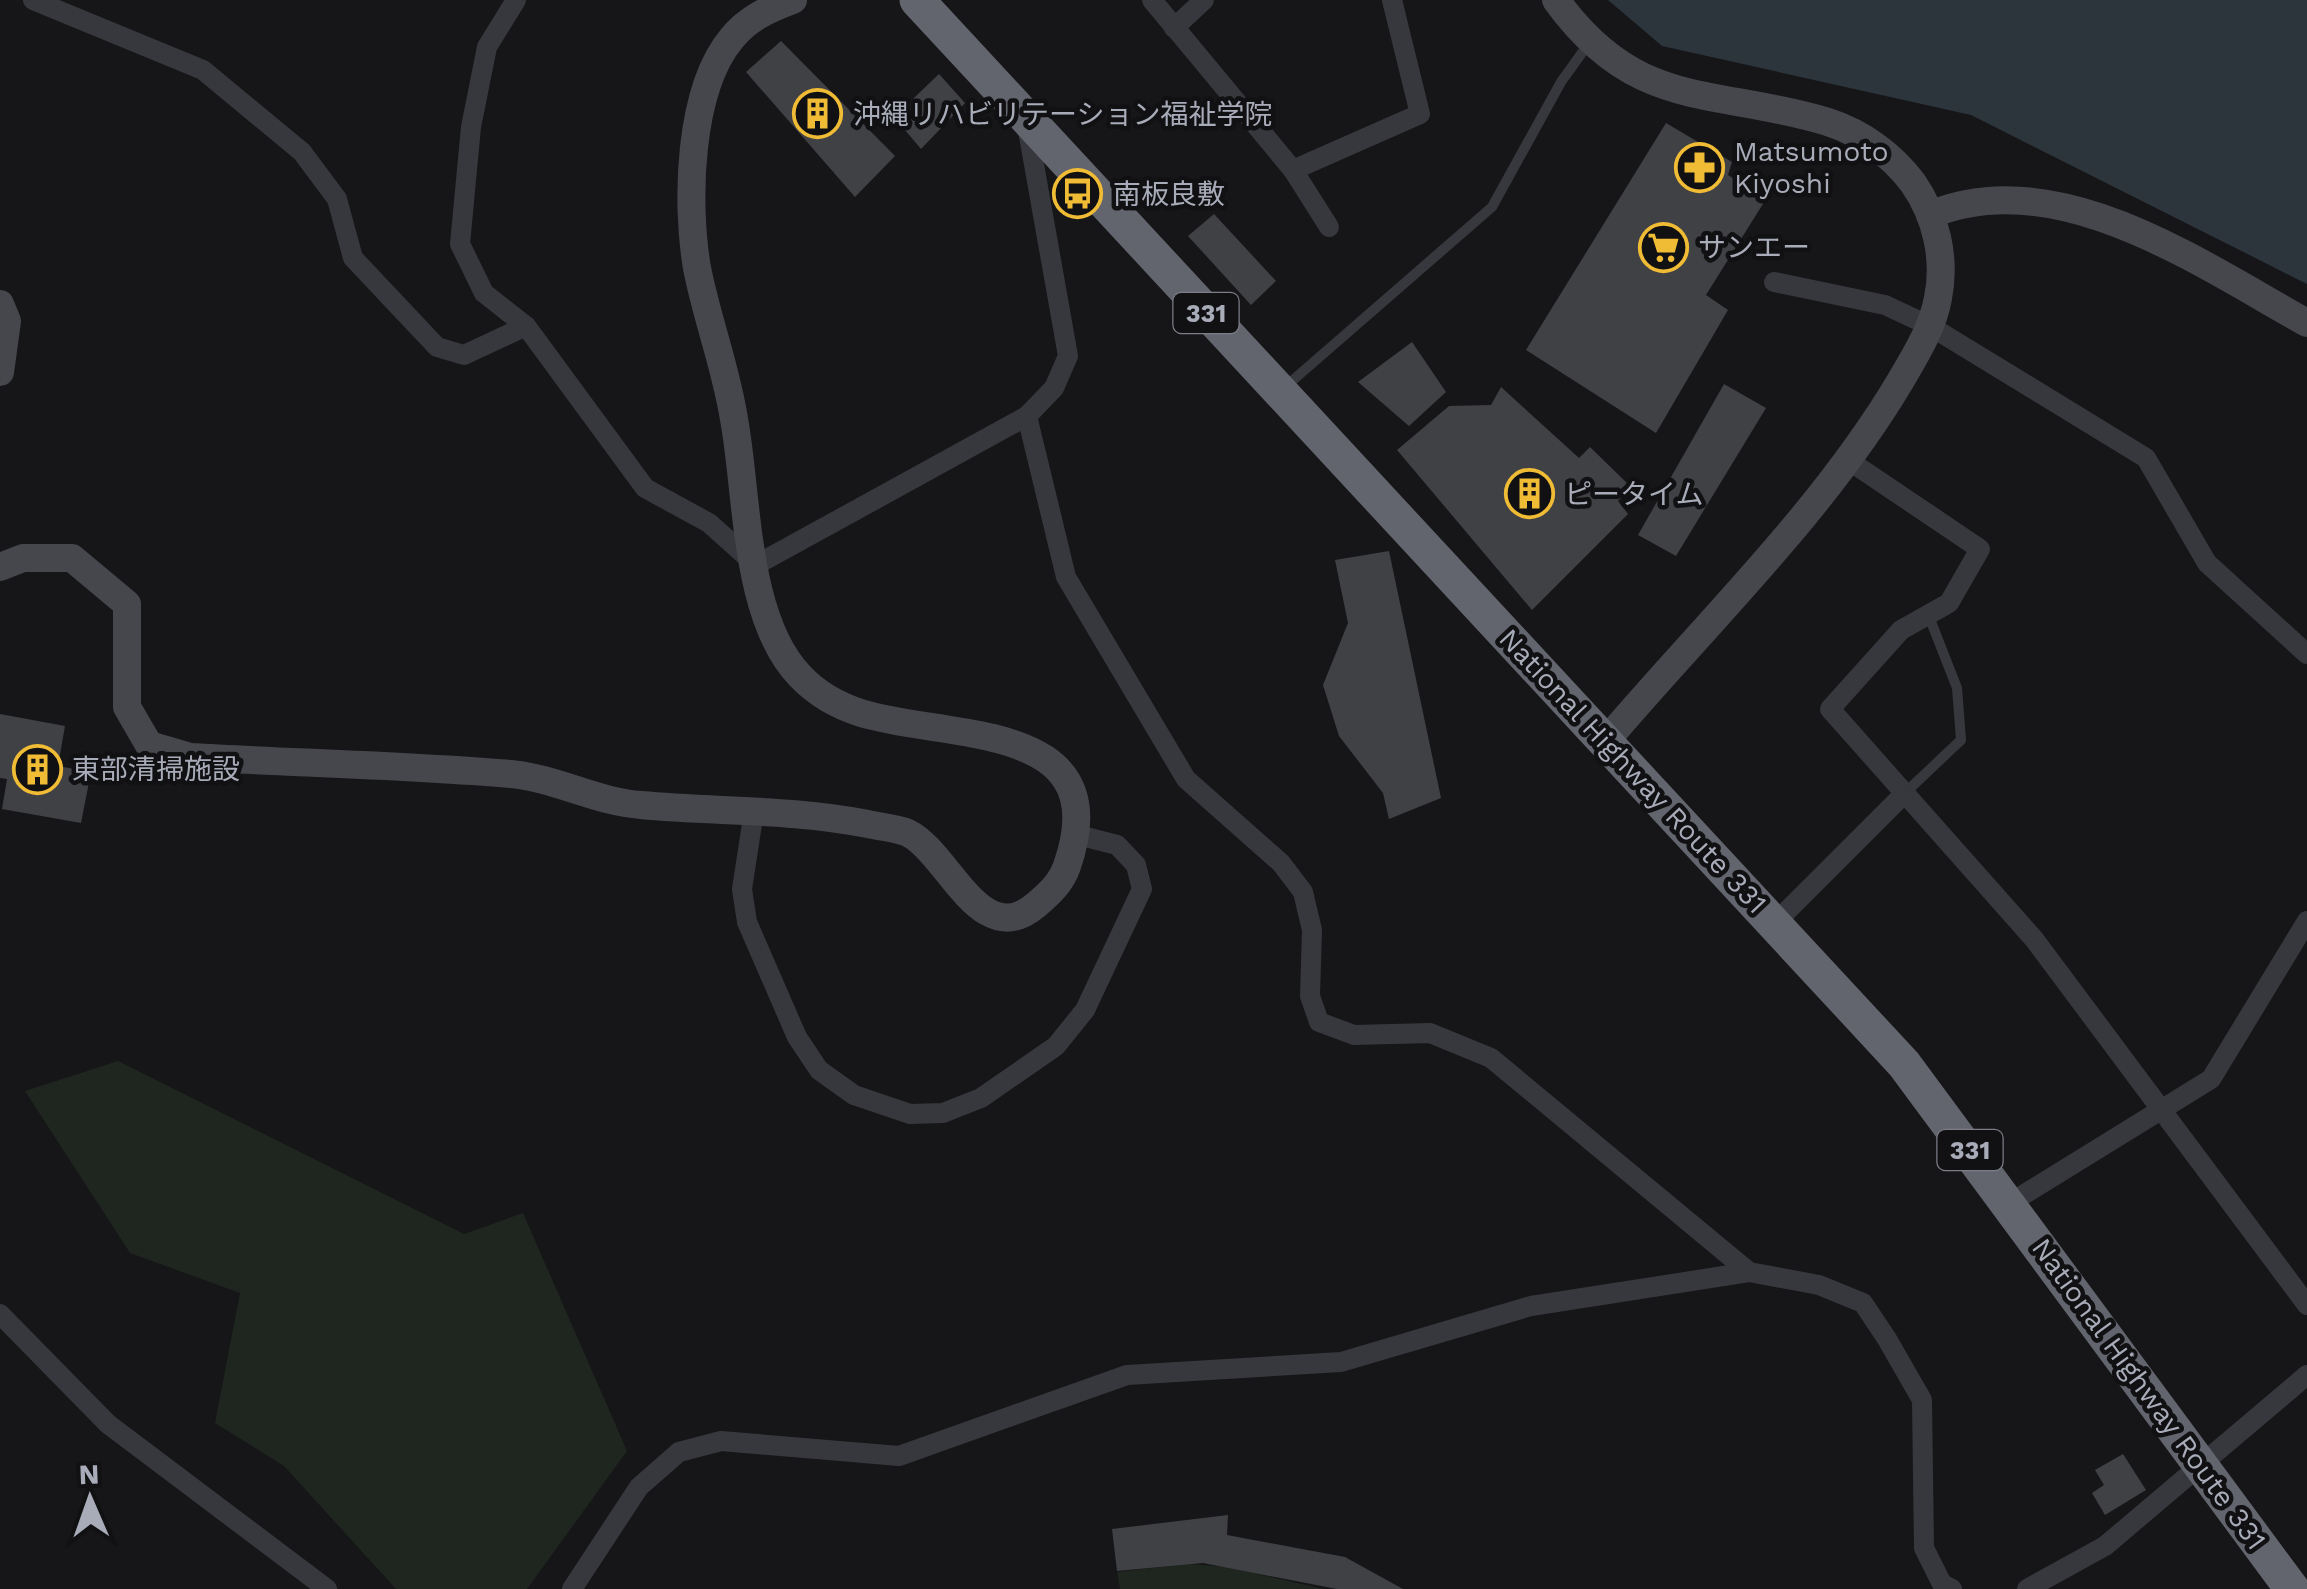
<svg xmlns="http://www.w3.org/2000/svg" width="2307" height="1589" viewBox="0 0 2307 1589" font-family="'Work Sans','Noto Sans JP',sans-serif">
<rect width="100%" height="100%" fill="#161618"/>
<g fill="#1e261f">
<polygon points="118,1061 464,1234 523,1213 627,1451 527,1589 396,1589 284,1466 215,1423 240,1293 130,1253 25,1091"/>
<polygon points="1189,1564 1227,1567 1323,1589 1120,1589 1117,1572"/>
</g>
<polygon fill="#2c343c" points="1608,0 2307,0 2307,284 1971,115 1662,46"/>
<g fill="#404145">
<polygon points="781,41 895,156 855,197 746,72"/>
<polygon points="939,74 965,103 921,149 894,117"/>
<polygon points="1666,123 1732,162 1728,175 1766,199 1706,295 1728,310 1656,433 1526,350"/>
<polygon points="1214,214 1276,281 1251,305 1188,236"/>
<polygon points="1412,342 1446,392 1409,426 1358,382"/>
<polygon points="1724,384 1766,408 1676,556 1638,535"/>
<polygon points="1501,387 1579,458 1590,447 1630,486 1618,501 1628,514 1532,610 1397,450 1449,406 1491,405"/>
<polygon points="1389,551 1441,798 1389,819 1383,793 1339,736 1323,685 1348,623 1335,560"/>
<polygon points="0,714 65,726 58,766 91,772 81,823 2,809 7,779 0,778"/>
<polygon points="2123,1454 2146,1490 2105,1515 2092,1493 2104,1485 2095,1470"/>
<polygon points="1228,1515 1227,1535 1345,1557 1403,1589 1337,1589 1203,1563 1117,1571 1112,1529"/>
</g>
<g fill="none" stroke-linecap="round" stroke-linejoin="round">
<g stroke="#37383d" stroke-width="10">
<polyline points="1285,387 1492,207 1561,82 1589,43"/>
<polyline points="1905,793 1961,740 1957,688 1928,614"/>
</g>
<g stroke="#37383d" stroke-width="20">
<polyline points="33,0 203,70 302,152 337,199 353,258 437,347 464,355 526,326"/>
<polyline points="516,0 487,47 471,127 460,244 484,293 526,326 645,488 709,523 756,565 1027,416 1054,388 1068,356 1027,125"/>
<polyline points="1152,0 1293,170 1420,114 1392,0"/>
<polyline points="1174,28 1204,0"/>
<polyline points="1293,170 1329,227"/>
<polyline points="1774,282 1885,305 1930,326 2146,458 2207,563 2307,654"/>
<polyline points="1027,416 1066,577 1186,779 1281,863 1303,892 1312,930 1310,996 1319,1022 1354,1035 1430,1033 1491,1058 1749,1272"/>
<polyline points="1848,460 1980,549 1949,603 1901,630 1830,709 2034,939 2307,1305"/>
<polyline points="754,811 742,889 747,922 797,1037 819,1070 854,1095 910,1114 943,1113 981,1098 1056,1046 1085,1010 1142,889 1136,865 1117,845 1078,835"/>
<polyline points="1775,923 1904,794"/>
<polyline points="2010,1203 2211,1079 2307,921"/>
<polyline points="0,1314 108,1424 327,1589"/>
<polyline points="572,1589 639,1487 679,1452 721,1441 899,1456 1127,1375 1341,1362 1531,1306 1749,1272 1819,1285 1863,1303 1887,1339 1922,1400 1924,1548 1942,1584 1952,1589"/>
<polyline points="2027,1589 2105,1546 2307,1375"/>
</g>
<g stroke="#45474d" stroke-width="28">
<path d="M1556 0C1637 112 1713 87 1828 122 1862 133 1892 155 1913 183 1936 216 1946 258 1938 298 1933 327 1916 354 1901 380 1822 513 1705 624 1605 742"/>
<path d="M1930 215C2056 162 2199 263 2307 323"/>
<polyline points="0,304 7,321 0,372"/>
<path d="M0 567 23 558H72L127 604V707L149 745 190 757C297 763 404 765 511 774 555 778 597 802 641 805 717 812 793 809 868 824 880 827 897 828 908 833 949 853 980 952 1036 905 1050 893 1061 883 1067 866 1118 719 947 740 861 713 839 706 816 693 800 676 744 618 748 495 734 419 726 368 707 319 697 268 686 204 688 90 732 38 748 18 769 9 793 0"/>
</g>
<polyline stroke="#63656e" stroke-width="35" points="917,0 1904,1064 2292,1589"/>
</g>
<defs>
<symbol id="building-ring" viewBox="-11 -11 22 22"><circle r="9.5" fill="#111113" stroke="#f1bc35" stroke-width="1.5"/><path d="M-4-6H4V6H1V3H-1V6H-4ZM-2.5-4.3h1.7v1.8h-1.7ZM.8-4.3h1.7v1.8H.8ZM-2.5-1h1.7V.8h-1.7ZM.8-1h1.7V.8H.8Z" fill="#f1bc35"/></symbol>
<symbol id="pharmacy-ring" viewBox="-11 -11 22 22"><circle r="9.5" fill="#111113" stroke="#f1bc35" stroke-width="1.5"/><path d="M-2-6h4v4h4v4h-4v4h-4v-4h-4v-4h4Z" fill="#f1bc35"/></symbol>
<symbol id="bus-ring" viewBox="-11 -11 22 22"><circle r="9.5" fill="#111113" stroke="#f1bc35" stroke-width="1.5"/><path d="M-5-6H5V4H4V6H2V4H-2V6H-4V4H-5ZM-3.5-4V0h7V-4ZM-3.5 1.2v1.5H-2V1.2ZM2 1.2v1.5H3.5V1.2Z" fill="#f1bc35"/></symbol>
<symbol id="supermarket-ring" viewBox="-11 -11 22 22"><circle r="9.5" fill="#111113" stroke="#f1bc35" stroke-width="1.5"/><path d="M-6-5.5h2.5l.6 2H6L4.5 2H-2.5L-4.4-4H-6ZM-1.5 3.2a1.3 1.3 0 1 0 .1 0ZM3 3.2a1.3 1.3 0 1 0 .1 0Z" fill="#f1bc35"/></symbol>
</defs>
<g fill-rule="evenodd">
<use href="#building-ring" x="790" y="86" width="55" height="55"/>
<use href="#pharmacy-ring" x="1672" y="140" width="55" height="55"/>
<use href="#bus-ring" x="1050" y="166" width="55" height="55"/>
<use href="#supermarket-ring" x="1636" y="220" width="55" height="55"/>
<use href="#building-ring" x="1502" y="466" width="55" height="55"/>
<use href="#building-ring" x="10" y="742" width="55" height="55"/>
</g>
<g text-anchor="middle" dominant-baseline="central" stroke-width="9" stroke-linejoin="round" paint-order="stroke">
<g fill="#111113" stroke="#7b7e86" stroke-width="2.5">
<rect x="1173.5" y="293" width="65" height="40" rx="8"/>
<rect x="1937.5" y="1130" width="65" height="40" rx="8"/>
</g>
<g font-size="25" font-weight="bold" fill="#a8acb8">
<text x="1206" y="313">331</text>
<text x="1970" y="1150">331</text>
</g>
<g font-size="28" fill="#a8acb8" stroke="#111113" text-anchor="start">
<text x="853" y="114">沖縄リハビリテーション福祉学院</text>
<text x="1734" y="151">Matsumoto<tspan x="1734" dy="32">Kiyoshi</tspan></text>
<text x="1113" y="194">南板良敷</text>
<text x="1698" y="247">サンエー</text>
<text x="1564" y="494">ピータイム</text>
<text x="72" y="769">東部清掃施設</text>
</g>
<g font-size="28" fill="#a8acb8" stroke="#111113">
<text transform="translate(1633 771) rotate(47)">National Highway Route 331</text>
<text transform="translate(2149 1394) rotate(54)">National Highway Route 331</text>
</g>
</g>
<g transform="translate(90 1499) rotate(358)" stroke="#111113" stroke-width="8" paint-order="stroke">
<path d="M0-8L18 38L0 25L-18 38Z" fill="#a8acb8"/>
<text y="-15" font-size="28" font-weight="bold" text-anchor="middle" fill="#a8acb8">N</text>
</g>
</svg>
